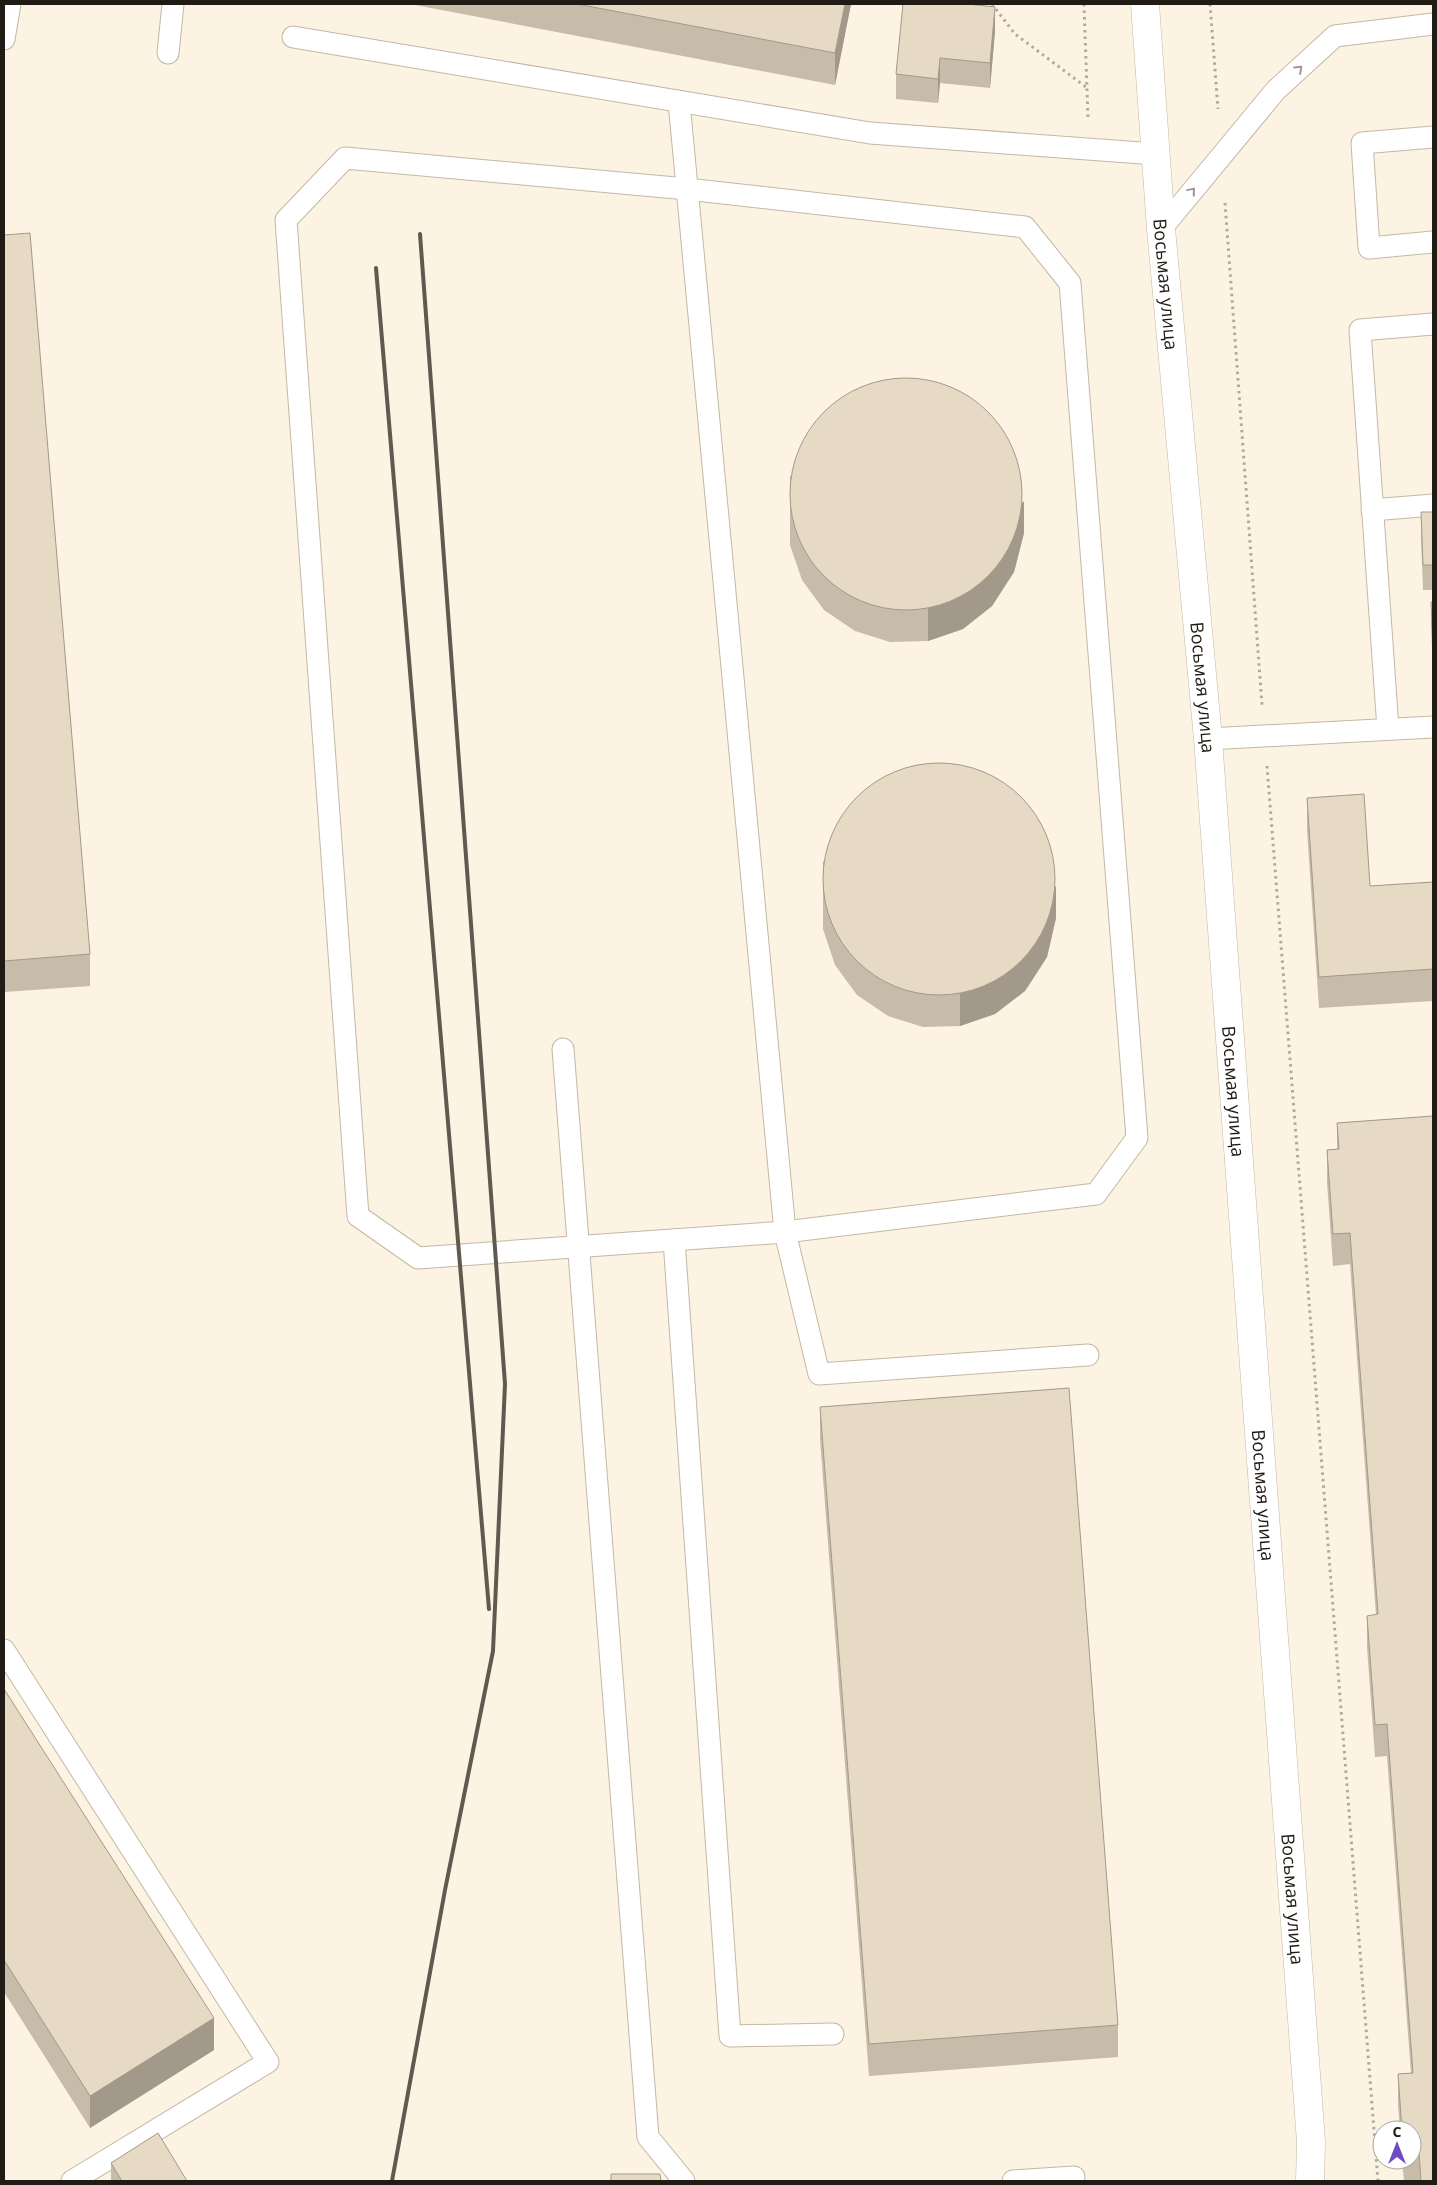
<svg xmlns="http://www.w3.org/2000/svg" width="1437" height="2185" viewBox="0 0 1437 2185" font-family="'Open Sans',sans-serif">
<rect width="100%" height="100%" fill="#fdf3e2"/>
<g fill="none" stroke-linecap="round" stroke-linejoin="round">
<defs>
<g id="service">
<polyline points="293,37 870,133 1155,154"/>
<polyline points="4,39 10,4"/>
<polyline points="168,53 173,4"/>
<polyline points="679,102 785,1232 819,1374 1088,1355"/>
<polyline points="1433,137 1362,143 1369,248 1433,242"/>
<polygon points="345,158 687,189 1025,227 1070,283 1137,1138 1096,1194 785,1232 418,1258 358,1216 286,220"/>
<polyline points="1161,229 1276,90 1335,36 1433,24"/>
<polyline points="1372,510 1433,505"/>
<polyline points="1388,729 1360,330 1433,324"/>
<polyline points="1208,739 1433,727"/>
<polyline points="563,1049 648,2137 684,2181"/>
<polyline points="674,1240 730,2036 833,2034"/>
<polyline points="4,1650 268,2062 72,2181"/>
<polyline points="1013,2181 1074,2177"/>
</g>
<g id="tertiary">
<path id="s1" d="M1145 4 1161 229 1208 739 1311 2142 1310 2181"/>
</g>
</defs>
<use href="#service" stroke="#c4b8a4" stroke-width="23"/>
<use href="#tertiary" stroke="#c4b8a4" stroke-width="29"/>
<g stroke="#b1a99b" stroke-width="3" stroke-dasharray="2.5 4" stroke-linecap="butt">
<polyline points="992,4 1015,34 1086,87"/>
<polyline points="1084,4 1088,118"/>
<polyline points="1210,4 1218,109"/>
<polyline points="1225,203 1262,705"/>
<polyline points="1267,766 1378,2181"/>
</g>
<use href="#service" stroke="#fff" stroke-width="21"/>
<use href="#tertiary" stroke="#fff" stroke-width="28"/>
<g stroke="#605950" stroke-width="4">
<polyline points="376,268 489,1609"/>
<polyline points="392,2181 445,1890 493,1651 505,1384 420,234"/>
</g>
</g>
<g fill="#c7bba9">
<polygon points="410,4 851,4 835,85"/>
<polygon points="995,31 990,88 940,83 938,103 896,99 896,74"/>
<polygon points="4,235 90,954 90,986 4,992"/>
<polygon points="790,476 1024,533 1014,572 992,606 963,629 928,641 890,642 855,631 824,610 802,580 790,545"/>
<polygon points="1421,512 1433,512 1433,590 1423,590 1421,537"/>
<polygon points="1431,602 1433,602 1433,670 1431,627"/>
<polygon points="1307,798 1370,886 1433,882 1433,1001 1319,1008 1307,830"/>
<polygon points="823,861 1056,918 1047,957 1025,991 995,1014 960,1026 923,1027 888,1016 857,995 835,965 823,929"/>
<polygon points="1433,1116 1433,2181 1404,2181 1402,2160 1412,2160 1412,2130 1400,2130 1398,2105 1398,2074 1411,2073 1387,1756 1375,1757 1367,1647 1367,1616 1376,1615 1350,1264 1333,1266 1327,1182 1327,1150 1337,1149 1337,1123"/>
<polygon points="820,1407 1118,2025 1118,2057 869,2076 820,1439"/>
<polygon points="4,1689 214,2050 90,2128 4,1992"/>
<polygon points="111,2163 187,2181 111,2181"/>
</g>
<g fill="#a2998a">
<polygon points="845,4 851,4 835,85 835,53"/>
<polygon points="995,7 995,31 990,88 990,63"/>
<polygon points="940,58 940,83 938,103 938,79"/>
<polygon points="1024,501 1024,533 1014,572 992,606 963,629 928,641 928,609"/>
<polygon points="1056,886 1056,918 1047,957 1025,991 995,1014 960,1026 960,994"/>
<polygon points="214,2018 214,2050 90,2128 90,2096"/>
</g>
<g fill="#e7dac5" stroke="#a2998a">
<polygon points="577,4 845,4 835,53"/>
<polygon points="903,4 968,4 995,7 990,63 940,58 938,79 896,74"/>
<polygon points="30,233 90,954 4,961 4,235"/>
<circle cx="906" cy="494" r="116"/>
<polygon points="1421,512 1433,512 1433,565 1423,565"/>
<polygon points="1431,602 1433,602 1433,645"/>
<circle cx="939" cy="879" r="116"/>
<polygon points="1364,794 1370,886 1433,882 1433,969 1319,977 1307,798"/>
<polygon points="1433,1116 1433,2181 1421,2181 1419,2152 1412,2153 1412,2130 1402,2130 1398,2074 1413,2073 1387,1724 1375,1725 1367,1616 1378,1614 1350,1233 1333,1234 1327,1150 1339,1149 1337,1123"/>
<polygon points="1069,1388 1118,2025 869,2044 820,1407"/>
<polygon points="4,1689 214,2018 90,2096 4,1960"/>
<polygon points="158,2133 187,2181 122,2181 111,2163"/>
<polygon points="611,2174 660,2174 661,2181 611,2181"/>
</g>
<defs><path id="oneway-chevron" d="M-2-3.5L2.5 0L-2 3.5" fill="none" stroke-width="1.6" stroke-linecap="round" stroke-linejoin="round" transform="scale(1.25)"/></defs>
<g stroke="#9b9895">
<use href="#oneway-chevron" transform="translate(1299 69) rotate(-43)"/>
<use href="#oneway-chevron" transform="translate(1192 191) rotate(-50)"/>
</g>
<g text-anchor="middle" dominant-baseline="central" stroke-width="5" stroke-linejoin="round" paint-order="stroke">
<g font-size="18" fill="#201b14" stroke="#fff">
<text stroke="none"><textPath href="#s1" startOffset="281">Восьмая улица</textPath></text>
<text stroke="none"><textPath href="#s1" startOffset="686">Восьмая улица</textPath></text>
<text stroke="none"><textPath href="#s1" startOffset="1091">Восьмая улица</textPath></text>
<text stroke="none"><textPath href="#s1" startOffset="1496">Восьмая улица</textPath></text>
<text stroke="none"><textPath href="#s1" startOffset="1901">Восьмая улица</textPath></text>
</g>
</g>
<rect width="1437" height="2185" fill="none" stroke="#201b14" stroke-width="10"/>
<g transform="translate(1397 2145)"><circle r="24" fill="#ffffff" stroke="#a6a4a1"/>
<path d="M0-4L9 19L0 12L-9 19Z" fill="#6d4cc5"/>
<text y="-8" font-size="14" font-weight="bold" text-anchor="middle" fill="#201b14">С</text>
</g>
</svg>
